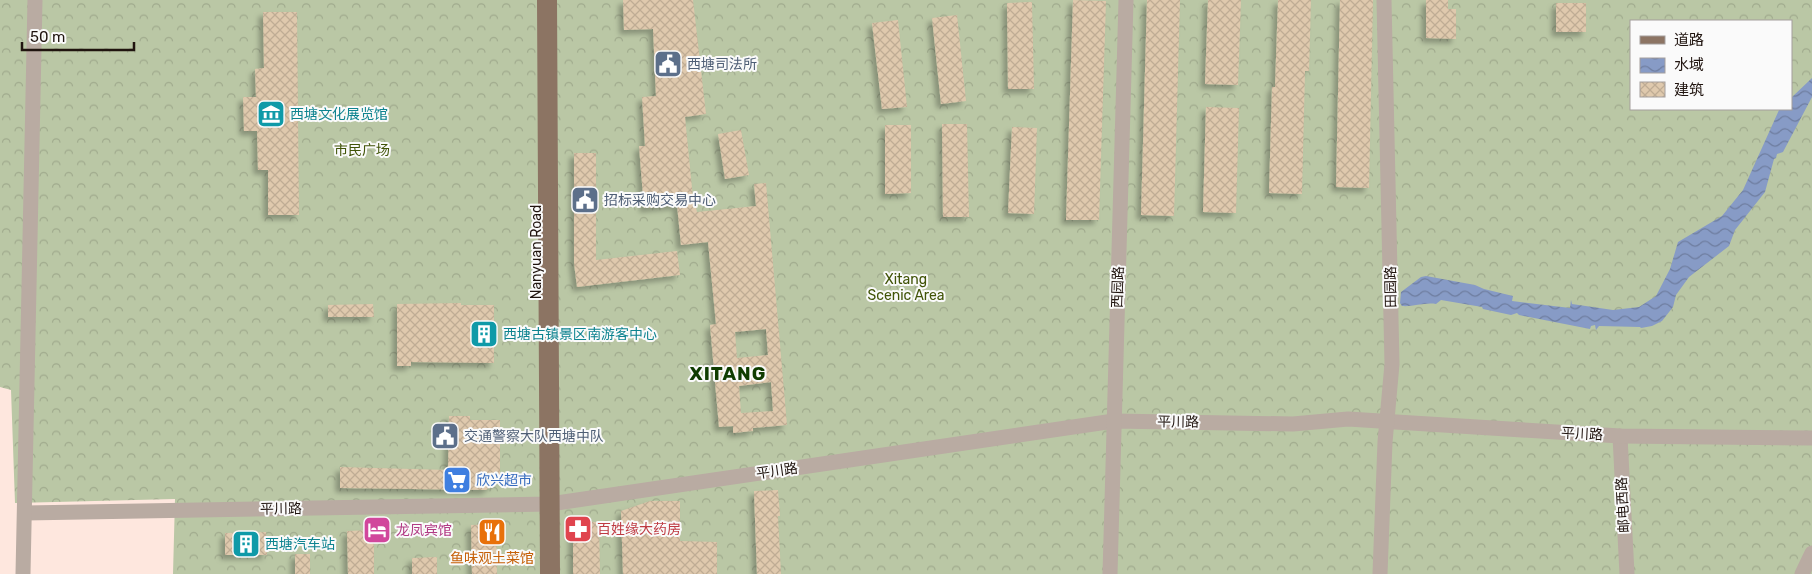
<svg xmlns="http://www.w3.org/2000/svg" width="1812" height="574" viewBox="0 0 1812 574" font-family="Rubik,'Noto Sans SC',sans-serif">
<defs>
<pattern id="forest-crowns" width="20" height="18" patternUnits="userSpaceOnUse" patternTransform="scale(1.25)"><rect width="20" height="18" fill="#bac7a5"/><path d="M2 6a3 3 0 1 1 6 0M12 15a3 3 0 1 1 6 0" fill="none" stroke="#a0aa8d"/></pattern>
<pattern id="water-waves" width="16" height="10" patternUnits="userSpaceOnUse" patternTransform="scale(1.25)"><rect width="16" height="10" fill="#879bc6"/><path d="M0 5q4-4 8 0t8 0" fill="none" stroke="#6e7d9f"/></pattern>
<pattern id="building-cross-hatch" width="8" height="8" patternUnits="userSpaceOnUse" patternTransform="scale(1.25)"><rect width="8" height="8" fill="#dfc9ad"/><path d="M0 0l8 8M0 8l8-8" fill="none" stroke="#bfac94"/></pattern>
<filter id="shadow"><feDropShadow dx="-4.5" dy="4.5" stdDeviation="2.5" flood-color="#0004"/></filter>
</defs>
<rect width="100%" height="100%" fill="#fee7de"/>
<path fill="url(#forest-crowns)" fill-rule="evenodd" d="M0 0H1812V574H173L175 499 15 503 11 390 0 387ZM1631 21H1791V109H1631Z"/>
<path fill="url(#water-waves)" d="M1812 78V97L1783 152 1777 154 1776 158 1774 159 1765 192 1735 230 1729 246 1689 277 1676 295 1673 307 1662 321 1652 326 1641 328 1640 327 1599 326 1596 330 1595 325 1591 326 1590 329 1519 315 1517 313 1511 315 1483 309 1482 307 1441 300 1436 304C1425 302 1413 307 1402 306L1400 303 1401 292 1421 277 1426 276 1475 285 1484 289 1513 296 1512 301 1570 308 1571 300 1572 304 1613 310 1639 307 1656 296 1670 269 1678 242 1722 216 1743 190 1779 110 1791 109V98Z"/>
<g fill="url(#building-cross-hatch)" fill-rule="evenodd" filter="url(#shadow)">
<path d="M623 0H693L706 114 685 117 694 208H696L697 212 756 206 754 184 766 183 787 425 753 428V431L733 433V426L719 427 710 325 716 324 708 242 681 245 677 205 644 208 639 146H645L642 97 656 96 653 29 624 30ZM766 329 768 355 737 358 735 332ZM771 382 773 411 741 413 739 386Z"/>
<polygon points="1073,0 1106,1 1099,220 1066,220"/>
<polygon points="1147,0 1180,0 1174,216 1141,215"/>
<polygon points="1208,0 1241,0 1238,85 1205,84"/>
<polygon points="1278,0 1311,0 1309,71 1305,71 1302,194 1269,193 1272,87 1275,87"/>
<polygon points="1340,0 1373,0 1369,188 1336,187"/>
<polygon points="1426,0 1448,0 1448,9 1456,9 1456,39 1426,38"/>
<polygon points="1032,2 1034,89 1008,89 1007,3"/>
<rect x="1556" y="3" width="30" height="29"/>
<polygon points="263,12 297,12 299,215 268,215 268,170 258,170 257,131 244,131 243,97 256,97 255,69 264,68"/>
<polygon points="957,15 966,101 941,104 932,18"/>
<polygon points="898,20 907,107 882,109 872,23"/>
<polygon points="1206,107 1239,108 1236,213 1203,212"/>
<polygon points="942,124 967,124 969,217 943,217"/>
<polygon points="885,125 911,125 911,193 885,194"/>
<polygon points="1012,127 1037,128 1034,214 1008,213"/>
<polygon points="741,130 749,175 725,179 718,134"/>
<polygon points="574,153 596,153 596,260 677,251 680,275 577,287 574,263"/>
<polygon points="461,303 461,305 494,305 494,363 411,362 411,366 397,366 397,304"/>
<polygon points="373,304 374,317 328,317 328,305"/>
<polygon points="449,416 470,416 470,420 500,420 500,478 486,490 340,488 340,467 448,470"/>
<polygon points="778,490 780,516 778,516 781,574 757,574 754,491"/>
<polygon points="650,501 680,501 680,541 717,542 717,574 623,574 621,511"/>
<polygon points="573,522 599,522 600,574 573,574"/>
<polygon points="496,524 497,574 472,574 471,525"/>
<polygon points="374,530 374,574 348,574 347,531"/>
<polygon points="266,532 267,555 225,555 225,533"/>
<rect x="295" y="554" width="15" height="20"/>
<polygon points="437,557 437,574 412,574 412,558"/>
</g>
<g fill="none" stroke-linecap="round" stroke-linejoin="round">
<g stroke="#b9aba2" stroke-width="15">
<polyline points="1620,436 1627,574"/>
<polyline points="25,513 550,504 1114,421 1293,424 1348,419 1620,436 1812,438"/>
<polyline points="23,574 35,0"/>
<polyline points="1110,574 1126,0"/>
<polyline points="1380,574 1385,442 1392,364 1384,0"/>
<polyline points="1802,574 1812,553"/>
</g>
<polyline stroke="#8c7463" stroke-width="20" points="547,0 550,574"/>
</g>
<defs>
<symbol id="civic-square" viewBox="-11 -11 22 22"><rect x="-9" y="-9" width="18" height="18" rx="4" fill="#5c6f8a" stroke="#fafafa"/><path d="M-.6-6.5H3V-4.5H.6V-3L4-1V1h2V6H-6V1h2V-1L-.6-3ZM-1.2 2.5V6h2.4V2.5Z" fill="#fff"/></symbol>
<symbol id="museum-square" viewBox="-11 -11 22 22"><rect x="-9" y="-9" width="18" height="18" rx="4" fill="#0f9aa8" stroke="#fafafa"/><path d="M0-6L6-3V-2H-6V-3ZM-5-1h2V3h-2ZM-1-1h2V3h-2ZM3-1h2V3H3ZM-6 4H6V6H-6Z" fill="#fff"/></symbol>
<symbol id="building-square" viewBox="-11 -11 22 22"><rect x="-9" y="-9" width="18" height="18" rx="4" fill="#0f9aa8" stroke="#fafafa"/><path d="M-4-6H4V6H1V3H-1V6H-4ZM-2.5-4.3h1.7v1.8h-1.7ZM.8-4.3h1.7v1.8H.8ZM-2.5-1h1.7V.8h-1.7ZM.8-1h1.7V.8H.8Z" fill="#fff"/></symbol>
<symbol id="supermarket-square" viewBox="-11 -11 22 22"><rect x="-9" y="-9" width="18" height="18" rx="4" fill="#3f7fe0" stroke="#fafafa"/><path d="M-6-5.5h2.5l.6 2H6L4.5 2H-2.5L-4.4-4H-6ZM-1.5 3.2a1.3 1.3 0 1 0 .1 0ZM3 3.2a1.3 1.3 0 1 0 .1 0Z" fill="#fff"/></symbol>
<symbol id="pharmacy-square" viewBox="-11 -11 22 22"><rect x="-9" y="-9" width="18" height="18" rx="4" fill="#e0444e" stroke="#fafafa"/><path d="M-2-6h4v4h4v4h-4v4h-4v-4h-4v-4h4Z" fill="#fff"/></symbol>
<symbol id="hotel-square" viewBox="-11 -11 22 22"><rect x="-9" y="-9" width="18" height="18" rx="4" fill="#d1479c" stroke="#fafafa"/><path d="M-6-4.5h1.5V1H6V5H4.5V3h-9V5H-6ZM-4 0a1.8 1.8 0 1 1 3.6 0ZM.5 0V-2.5h3Q6-2.5 6 0Z" fill="#fff"/></symbol>
<symbol id="restaurant-square" viewBox="-11 -11 22 22"><rect x="-9" y="-9" width="18" height="18" rx="4" fill="#e8710a" stroke="#fafafa"/><path d="M-5-6h1v4h1v-4h1v4h1v-4h1v5L-1.5 .5V6h-2V.5L-5-1ZM5-6V6H3V1.5H1.5Q1.5-4 5-6Z" fill="#fff"/></symbol>
</defs>
<g fill-rule="evenodd">
<use href="#civic-square" x="652" y="48" width="32" height="32"/>
<use href="#museum-square" x="255" y="98" width="32" height="32"/>
<use href="#civic-square" x="569" y="184" width="32" height="32"/>
<use href="#building-square" x="468" y="318" width="32" height="32"/>
<use href="#civic-square" x="429" y="420" width="32" height="32"/>
<use href="#supermarket-square" x="441" y="464" width="32" height="32"/>
<use href="#pharmacy-square" x="562" y="513" width="32" height="32"/>
<use href="#hotel-square" x="361" y="514" width="32" height="32"/>
<use href="#restaurant-square" x="476" y="516" width="32" height="32"/>
<use href="#building-square" x="230" y="528" width="32" height="32"/>
</g>
<g text-anchor="middle" dominant-baseline="central" stroke-width="4" stroke-linejoin="round" paint-order="stroke">
<g font-size="14" fill="#4e5e75" stroke="#fafafa" text-anchor="start">
<text x="687" y="64">西塘司法所</text>
<text x="604" y="200">招标采购交易中心</text>
<text x="464" y="436">交通警察大队西塘中队</text>
</g>
<g font-size="14" fill="#0d838f" stroke="#fafafa" text-anchor="start">
<text x="290" y="114">西塘文化展览馆</text>
<text x="503" y="334">西塘古镇景区南游客中心</text>
<text x="265" y="544">西塘汽车站</text>
</g>
<g font-size="14" fill="#415408" stroke="#fafafa">
<text x="362" y="150">市民广场</text>
<text x="906" y="279">Xitang<tspan x="906" dy="16">Scenic Area</tspan></text>
</g>
<g font-size="14" fill="#20140f" stroke="#fafafa">
<text transform="translate(536 252) rotate(-90)">Nanyuan Road</text>
<text transform="translate(1118 287) rotate(-88)">西园路</text>
<text transform="translate(1391 287) rotate(-91)">田园路</text>
<text transform="translate(1178 422) rotate(1)">平川路</text>
<text transform="translate(1582 434) rotate(3)">平川路</text>
<text transform="translate(777 471) rotate(-8)">平川路</text>
<text transform="translate(1623 505) rotate(-93)">邮电西路</text>
<text transform="translate(281 509) rotate(-1)">平川路</text>
</g>
<g font-size="14" fill="#366cbe" stroke="#fafafa" text-anchor="start">
<text x="476" y="480">欣兴超市</text>
</g>
<g font-size="14" fill="#be3a42" stroke="#fafafa" text-anchor="start">
<text x="597" y="529">百姓缘大药房</text>
</g>
<g font-size="14" fill="#b23c85" stroke="#fafafa" text-anchor="start">
<text x="396" y="530">龙凤宾馆</text>
</g>
<g font-size="14" fill="#c56008" stroke="#fafafa">
<text x="492" y="558">鱼味观土菜馆</text>
</g>
<g font-size="19" font-weight="bold" letter-spacing="1" fill="#0f3c00" stroke="#fafafa">
<text x="728" y="373">XITANG</text>
</g>
</g>
<rect x="1630" y="20" width="162" height="90" fill="#fafafa" stroke="#a39e9c"/>
<rect x="1640" y="36" width="25" height="8" fill="#8c7463" stroke="#a39e9c"/>
<text x="1674" y="45" font-size="15" fill="#20140f">道路</text>
<rect x="1640" y="58" width="25" height="15" fill="url(#water-waves)" stroke="#a39e9c"/>
<text x="1674" y="70" font-size="15" fill="#20140f">水域</text>
<rect x="1640" y="82" width="25" height="15" fill="url(#building-cross-hatch)" stroke="#a39e9c"/>
<text x="1674" y="95" font-size="15" fill="#20140f">建筑</text>
<path d="M22 42v8h112v-8" fill="none" stroke="#20140f" stroke-width="2.5"/>
<text x="30" y="42" font-size="15" fill="#20140f" stroke="#fafafa" stroke-width="4" paint-order="stroke">50 m</text>
</svg>
